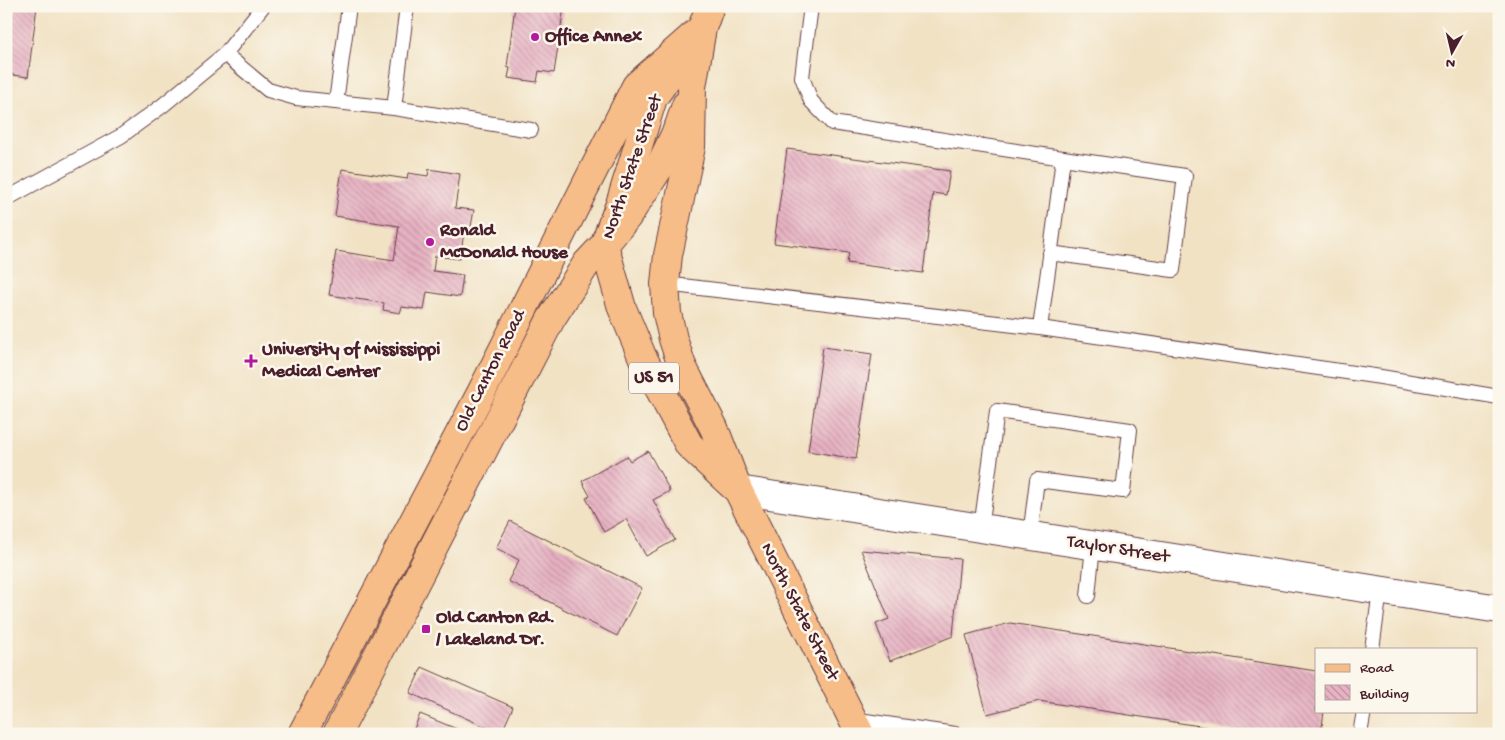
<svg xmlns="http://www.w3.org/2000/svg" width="1505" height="740" viewBox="0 0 1505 740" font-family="'Gochi Hand',sans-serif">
<defs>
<pattern id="building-back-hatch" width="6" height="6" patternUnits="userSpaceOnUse" patternTransform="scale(1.25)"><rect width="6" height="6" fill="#e7b2c3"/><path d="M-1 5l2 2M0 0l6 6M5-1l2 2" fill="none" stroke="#bd909f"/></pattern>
</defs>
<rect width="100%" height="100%" fill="#fbf7ec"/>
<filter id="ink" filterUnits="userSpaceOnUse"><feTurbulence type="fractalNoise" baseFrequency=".02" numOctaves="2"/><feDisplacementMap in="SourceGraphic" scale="10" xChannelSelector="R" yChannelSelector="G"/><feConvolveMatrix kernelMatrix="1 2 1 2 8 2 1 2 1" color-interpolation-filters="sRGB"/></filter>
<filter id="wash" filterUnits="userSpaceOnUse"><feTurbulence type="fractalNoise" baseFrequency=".0096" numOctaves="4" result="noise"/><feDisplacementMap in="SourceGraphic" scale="20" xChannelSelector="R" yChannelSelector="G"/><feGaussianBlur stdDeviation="1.12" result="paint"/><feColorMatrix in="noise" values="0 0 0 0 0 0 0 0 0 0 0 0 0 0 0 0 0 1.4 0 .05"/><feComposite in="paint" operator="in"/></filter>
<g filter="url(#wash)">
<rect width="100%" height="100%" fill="#f1e2c4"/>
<g id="blocks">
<g fill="url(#building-back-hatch)">
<polygon points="6,6 37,6 28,77 6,74"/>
<polygon points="515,6 564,6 554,73 539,71 537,82 508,78 510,68 507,67"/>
<polygon points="787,149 950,171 946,195 933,193 923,273 847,263 849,253 774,243"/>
<polygon points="342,169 407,179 408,173 428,176 429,169 460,174 455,208 474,210 470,232 464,232 460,259 435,256 433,271 463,275 460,297 427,292 424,310 402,307 400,313 383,310 384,303 329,295 336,251 394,260 399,226 335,216"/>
<polygon points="823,347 872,354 856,459 808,451"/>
<polygon points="648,451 670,491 653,500 675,540 646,556 626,519 604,532 586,498 590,496 582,481 627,456 630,461"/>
<polygon points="510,521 642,588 617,636 508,581 519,560 496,548"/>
<polygon points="861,550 960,559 953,636 890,661 876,624 889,619"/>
<polygon points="1010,623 1316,671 1316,711 1324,711 1321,734 1251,734 1039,701 987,714 966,635"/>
<polygon points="422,667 513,707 501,734 410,693"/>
<polygon points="420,714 457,729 455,734 412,734"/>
</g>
</g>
</g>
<g filter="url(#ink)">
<use href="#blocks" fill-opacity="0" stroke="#633c42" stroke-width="1"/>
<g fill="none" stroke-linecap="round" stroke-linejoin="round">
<defs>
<g id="service">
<polyline points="811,6 802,77 811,101 832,123 1063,158"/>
<polyline points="225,54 268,90 296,98 394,108 407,6"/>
<polyline points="336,102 349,6"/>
<polyline points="394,108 531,130"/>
<polyline points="6,199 121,136 162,106 225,54 263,6"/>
<polyline points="665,284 1040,328 1381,377 1499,397"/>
<path d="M1040 328C1048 271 1056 215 1063 158L1185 176 1173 270 1050 253"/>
<polyline points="981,528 997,411 1130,430 1123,491 1037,480 1030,536"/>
<polyline points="1088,596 1093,546"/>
<polyline points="1372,649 1380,591"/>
<polyline points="852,719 955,734"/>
<polyline points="1360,734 1364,711"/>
</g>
<polyline id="minor" points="738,490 1499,609"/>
<g id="primary">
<polyline points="710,6 702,28 692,87 691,147 668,255 665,284 667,313 673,339 682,366 714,428 738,490 860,734"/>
<polyline points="677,64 653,98 620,204 604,245 622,308 642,356 689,445 733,486"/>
<polyline points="302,734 482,391 636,86 702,28"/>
<polyline points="337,734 551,319 587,263 604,245 627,217 659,168 679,126 686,105"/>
</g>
</defs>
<use href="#service" stroke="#633c42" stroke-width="16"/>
<use href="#minor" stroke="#633c42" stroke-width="30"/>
<use href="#primary" stroke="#633c42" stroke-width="30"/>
<use href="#service" stroke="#fff" stroke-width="14"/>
<use href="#minor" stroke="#fff" stroke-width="28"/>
<use href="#primary" stroke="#f7bd88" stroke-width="28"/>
</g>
</g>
<g fill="#b5179e" stroke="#fbf7ec" stroke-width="2">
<circle cx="535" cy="37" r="5"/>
<circle cx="430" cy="242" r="5"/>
<path d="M248.5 353.5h5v5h5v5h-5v5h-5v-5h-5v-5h5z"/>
<rect x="421" y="624" width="10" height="10" rx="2.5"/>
</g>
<g text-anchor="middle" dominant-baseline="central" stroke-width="5" stroke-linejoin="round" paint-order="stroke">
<rect fill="#fbf7ec" stroke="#7f6065" stroke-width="1" x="629" y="362.5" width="50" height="31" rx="4"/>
<g font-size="18" font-weight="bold" fill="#4a1f2b">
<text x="654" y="378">US 51</text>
</g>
<g font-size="19" font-weight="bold" fill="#4a1f2b" stroke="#fbf7ec" text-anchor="start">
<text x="545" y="37">Office Annex</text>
<text x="440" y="231">Ronald<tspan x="440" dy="22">McDonald House</tspan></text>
<text x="262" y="350">University of Mississippi<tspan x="262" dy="22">Medical Center</tspan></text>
<text x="436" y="618">Old Canton Rd.<tspan x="436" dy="22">/ Lakeland Dr.</tspan></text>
</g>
<g font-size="19" fill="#4a1f2b" stroke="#fbf7ec">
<text transform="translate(633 167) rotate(-71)">North State Street</text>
<text transform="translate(491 371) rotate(-63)">Old Canton Road</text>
<text transform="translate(1118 550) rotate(9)">Taylor Street</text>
<text transform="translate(799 612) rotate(63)">North State Street</text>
</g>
</g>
<rect width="1505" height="740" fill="none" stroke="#fbf7ec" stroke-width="25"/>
<rect x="1315" y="648" width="162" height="65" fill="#fbf7ec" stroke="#b4a19f"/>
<rect x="1325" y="664" width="25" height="8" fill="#f7bd88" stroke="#b4a19f"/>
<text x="1360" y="672" font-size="15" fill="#4a1f2b">Road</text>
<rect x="1325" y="685" width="25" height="15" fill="url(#building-back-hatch)" stroke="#b4a19f"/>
<text x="1360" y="698" font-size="15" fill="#4a1f2b">Building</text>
<g transform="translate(1452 52) rotate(188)" stroke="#fbf7ec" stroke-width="4" paint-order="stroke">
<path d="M0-4L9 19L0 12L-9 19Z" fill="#4a1f2b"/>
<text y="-8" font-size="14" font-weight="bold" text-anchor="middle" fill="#4a1f2b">N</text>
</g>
</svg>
